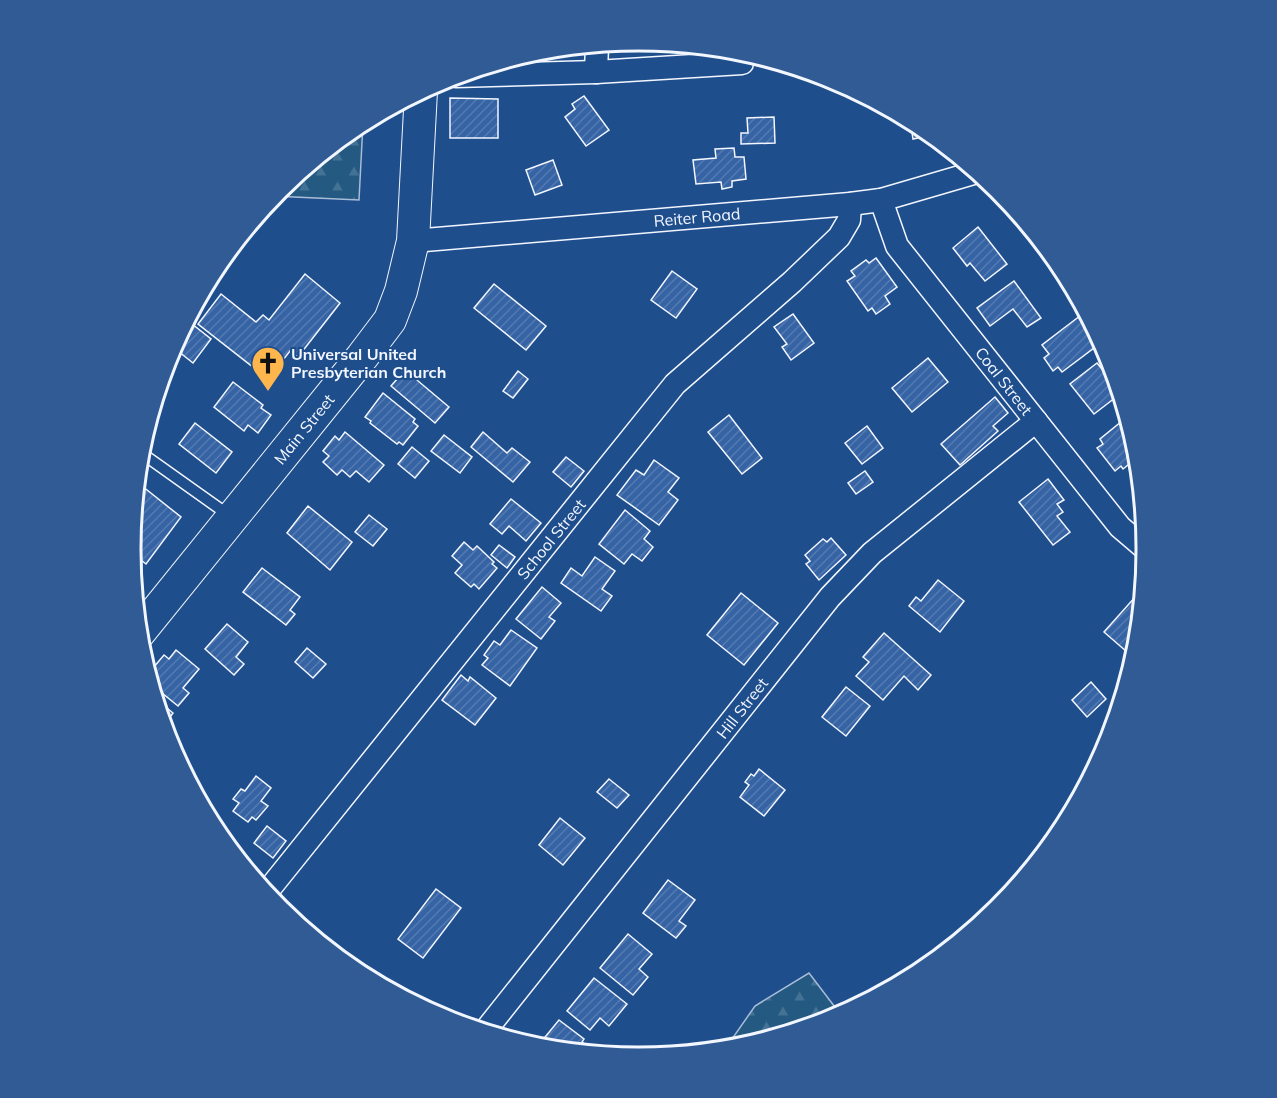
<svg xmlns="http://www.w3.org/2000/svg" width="1277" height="1098" viewBox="0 0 1277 1098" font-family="Mulish,sans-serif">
<defs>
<pattern id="forest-firs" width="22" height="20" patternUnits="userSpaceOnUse" patternTransform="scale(1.5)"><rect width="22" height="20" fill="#245a82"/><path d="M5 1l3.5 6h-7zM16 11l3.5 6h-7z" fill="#447295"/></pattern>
<pattern id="building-hatch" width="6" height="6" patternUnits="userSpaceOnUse" patternTransform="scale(1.5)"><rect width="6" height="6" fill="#3563a3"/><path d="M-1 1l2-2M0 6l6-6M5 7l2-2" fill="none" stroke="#537ab1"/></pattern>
</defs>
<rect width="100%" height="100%" fill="#1f4e8c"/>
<g fill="url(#forest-firs)" stroke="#a8bbd7" stroke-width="1.5">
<polygon points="363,123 359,200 273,196 279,189 356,126"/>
<polygon points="809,973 841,1015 833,1019 737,1048 725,1049 755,1006"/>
</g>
<g fill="url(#building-hatch)" stroke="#f2f6ff" stroke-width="1.5">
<polygon points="638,40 667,43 667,47 630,46 630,41"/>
<polygon points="584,96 609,130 586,146 565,117 575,109 572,104"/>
<polygon points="450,98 498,99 498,138 450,138"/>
<polygon points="774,117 775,143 741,144 741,133 748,133 747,118"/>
<polygon points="910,120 921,126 932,135 913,139"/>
<polygon points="734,148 735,157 744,157 746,179 732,181 732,187 722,189 721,182 696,184 693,160 716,158 715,149"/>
<polygon points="553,160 562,185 535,195 526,170"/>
<polygon points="1021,218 1040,241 1039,243 1019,219"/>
<polygon points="978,227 1007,264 985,281 970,263 967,266 953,248"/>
<polygon points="876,258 897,287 885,296 890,304 876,314 872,308 868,311 847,281 855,276 851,271 866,260 869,263"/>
<polygon points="672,271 697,289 676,318 651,300"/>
<polygon points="305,274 340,303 298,357 290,351 268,379 198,324 221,294 256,322 263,315 269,320"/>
<polygon points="1014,281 1041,318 1027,327 1013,309 990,326 977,308"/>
<polygon points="494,284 546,326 526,350 474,308"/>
<polygon points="1085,312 1102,342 1062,372 1058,367 1053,371 1044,358 1049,354 1042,345"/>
<polygon points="793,314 814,343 791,360 782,347 787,344 774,327"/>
<polygon points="187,320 211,339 193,363 173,347"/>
<polygon points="928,358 948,382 912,412 892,388"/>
<polygon points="1097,363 1119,390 1120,394 1094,414 1070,384"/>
<polygon points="405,370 449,407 435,423 391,386"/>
<polygon points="518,371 528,379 513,398 503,391"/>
<polygon points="233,382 263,405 261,408 271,415 258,433 248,425 244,431 214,407"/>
<polygon points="383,393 415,419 413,422 418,426 403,445 399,442 397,444 370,423 371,421 365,417"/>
<polygon points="995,397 1008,413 993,426 998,431 960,465 941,444"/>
<polygon points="729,415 762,458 742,474 708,432"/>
<polygon points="1127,417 1137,450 1138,457 1123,469 1121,466 1115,471 1097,448 1103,444 1100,439"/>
<polygon points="195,423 232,452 216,473 179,444"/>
<polygon points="867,426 883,448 862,464 845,443"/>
<polygon points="345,432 384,465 369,482 356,471 350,477 342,470 337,475 323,462 329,456 323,451 335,436 339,440"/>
<polygon points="483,432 507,453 512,448 530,462 513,482 471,447"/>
<polygon points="444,435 472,457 460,473 431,451"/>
<polygon points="412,447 429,461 415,478 398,464"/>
<polygon points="566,457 584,471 571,487 553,472"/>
<polygon points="654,460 679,478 668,492 678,500 659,525 617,495 636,470 644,475"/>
<polygon points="865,471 873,482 856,494 848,483"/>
<polygon points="1048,479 1064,500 1057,504 1063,512 1057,516 1070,532 1053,545 1019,502"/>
<polygon points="137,482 181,517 146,564 130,551"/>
<polygon points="511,499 541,523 526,541 509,526 502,534 490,524"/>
<polygon points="308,506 352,542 330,570 287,533"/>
<polygon points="625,510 650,531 644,539 653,547 642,561 632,554 624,564 599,544"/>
<polygon points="369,515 387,529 373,546 355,532"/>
<polygon points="831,538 846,555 819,580 806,564 810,561 805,555 823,539 827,542"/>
<polygon points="464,542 473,550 477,546 494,562 492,564 497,568 479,589 474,584 471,587 455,573 462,565 452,556"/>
<polygon points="499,545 515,557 507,568 491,555"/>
<polygon points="595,557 615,571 602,589 612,596 601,611 561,583 571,568 582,576"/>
<polygon points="262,568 300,597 290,610 295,614 286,625 243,592"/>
<polygon points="938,580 964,601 940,632 909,606 916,597 921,601"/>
<polygon points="542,587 561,603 549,617 555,621 541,639 516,619"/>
<polygon points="1142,591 1138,639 1127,652 1104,632 1136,596 1137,597"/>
<polygon points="741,593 778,623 744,665 707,635"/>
<polygon points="227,624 248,642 236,657 244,664 234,675 205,649"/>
<polygon points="511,630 537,648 510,686 482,665 488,658 484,655 494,641 500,645"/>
<polygon points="884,633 931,675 918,690 904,676 883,700 856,676 869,662 863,657"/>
<polygon points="307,648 326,664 313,678 295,662"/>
<polygon points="176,650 199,669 183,688 189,693 178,706 151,684 148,674 164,655 169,659"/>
<polygon points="461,675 468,681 470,677 496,698 475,725 442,700"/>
<polygon points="1091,682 1106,699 1087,717 1072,700"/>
<polygon points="846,687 870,706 846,736 822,717"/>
<polygon points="155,698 173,713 164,725 163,724"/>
<polygon points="759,769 785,790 764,816 740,797 749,785 745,782 751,774 754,776"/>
<polygon points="256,776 271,788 261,801 268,806 256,820 252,817 248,822 233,811 239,803 233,799 241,789 245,791"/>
<polygon points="609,779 629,795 617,808 597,792"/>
<polygon points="560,818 585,838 563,865 539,845"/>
<polygon points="267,826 286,841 273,858 254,843"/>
<polygon points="668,880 695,900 679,921 686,926 676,938 643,913"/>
<polygon points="436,889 461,908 423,958 398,939"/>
<polygon points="628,934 652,954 639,969 648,977 633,995 600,968"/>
<polygon points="594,978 627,1004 609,1026 600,1018 590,1030 567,1011"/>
<polygon points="559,1020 584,1039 582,1042 590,1048 586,1052 537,1047"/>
</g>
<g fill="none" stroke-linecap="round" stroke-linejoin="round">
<defs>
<polyline id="lane" points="140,452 230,516"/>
<g id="street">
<polyline points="596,72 597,45"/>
<polyline points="456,76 596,72 742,63 743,52"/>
<polyline points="881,200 897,246 1120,527 1147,550"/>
<polyline points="413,241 850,204 881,200 977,172"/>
<polyline points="266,893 675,384 792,282 839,237 849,220 850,204"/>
<polyline points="485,1031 830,597 872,553 1036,421"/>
</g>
<polyline id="secondary" points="138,634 362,357 390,320 401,291 413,241 421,91"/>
</defs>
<use href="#lane" stroke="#f2f6ff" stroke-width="13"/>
<use href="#street" stroke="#f2f6ff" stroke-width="25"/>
<use href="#secondary" stroke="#f2f6ff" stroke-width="34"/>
<use href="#lane" stroke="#1f4e8c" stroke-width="10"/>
<use href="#street" stroke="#1f4e8c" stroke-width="22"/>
<use href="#secondary" stroke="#1f4e8c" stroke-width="32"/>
</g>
<defs>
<symbol id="church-pin" viewBox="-11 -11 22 30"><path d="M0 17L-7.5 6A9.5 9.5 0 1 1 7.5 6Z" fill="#ffb74d" stroke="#1f4e8c"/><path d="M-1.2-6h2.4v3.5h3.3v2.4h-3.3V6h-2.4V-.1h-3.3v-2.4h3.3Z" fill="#111"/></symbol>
</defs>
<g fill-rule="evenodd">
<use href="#church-pin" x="249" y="344" width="38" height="52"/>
</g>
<g text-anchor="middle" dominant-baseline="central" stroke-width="4.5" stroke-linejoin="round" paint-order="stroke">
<g font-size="16" fill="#f2f6ff" stroke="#1f4e8c">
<text transform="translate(697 217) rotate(-5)">Reiter Road</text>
<text transform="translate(1004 381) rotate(52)">Coal Street</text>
<text transform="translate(304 429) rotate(-51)">Main Street</text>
<text transform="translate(551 539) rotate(-51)">School Street</text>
<text transform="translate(742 708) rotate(-52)">Hill Street</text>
</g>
<g font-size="16" font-weight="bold" fill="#f2f6ff" stroke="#1f4e8c" text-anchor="start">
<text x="291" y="354">Universal United<tspan x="291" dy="18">Presbyterian Church</tspan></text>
</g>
</g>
<path d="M0 0H1277V1098H0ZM638 51H639A497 497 0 0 1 1136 548V550A497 497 0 0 1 639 1047H638A497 497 0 0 1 141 550V548A497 497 0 0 1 638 51Z" fill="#305b95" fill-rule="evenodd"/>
<path fill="none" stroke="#f2f6ff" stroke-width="3" d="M638 51H639A497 497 0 0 1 1136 548V550A497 497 0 0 1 639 1047H638A497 497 0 0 1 141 550V548A497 497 0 0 1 638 51Z"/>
</svg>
